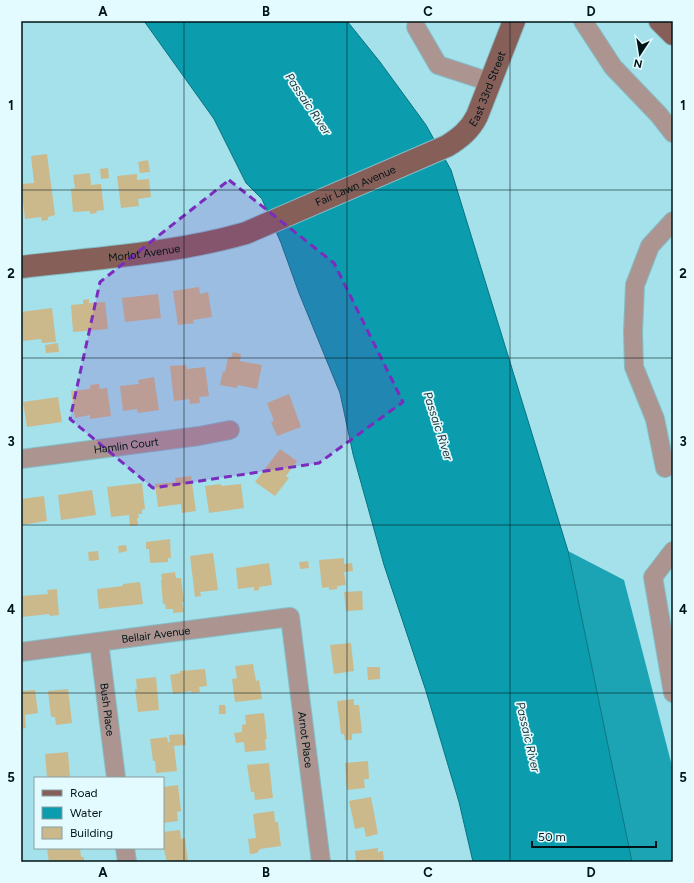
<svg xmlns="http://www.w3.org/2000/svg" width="694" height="883" viewBox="0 0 694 883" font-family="Figtree,sans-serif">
<rect width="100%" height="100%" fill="#a4e1eb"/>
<polygon fill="#1ca4b5" points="568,551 624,580 672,766 673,788 673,862 632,862"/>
<polygon fill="#0b9dae" stroke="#087481" points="144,21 347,21 380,62 426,125 451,170 568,551 632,862 473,862 459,802 426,691 384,565 353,454 340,393 299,293 281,243 262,199 246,183 214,119"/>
<g fill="#cbb98c">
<polygon points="47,154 55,215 48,217 48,220 42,221 41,217 25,219 21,184 34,183 31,156"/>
<polygon points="148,160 150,172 140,173 138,162"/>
<polygon points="108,168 109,178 101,179 100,169"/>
<polygon points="90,173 91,185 101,184 104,210 96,211 97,213 90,214 90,211 73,212 71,189 75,188 73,175"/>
<polygon points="137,174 137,180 149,179 151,197 138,199 139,206 121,208 117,176"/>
<polygon points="199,287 200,294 208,292 212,317 193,320 194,323 178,325 173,291"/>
<polygon points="158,294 161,318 125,322 122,298"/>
<polygon points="89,299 89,303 105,302 108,329 73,332 71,305 83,304 83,300"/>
<polygon points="52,308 56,342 42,343 41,339 23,341 21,312"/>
<polygon points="58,343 59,352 46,353 45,345"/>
<polygon points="233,352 241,354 240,361 262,365 257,389 238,385 237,388 220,385 223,371 225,372 228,357 231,358"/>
<polygon points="186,365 187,369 205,367 209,396 199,397 200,403 190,404 189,399 174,401 170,366"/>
<polygon points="154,377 159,410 138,413 137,409 123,411 120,386 139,384 138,380"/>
<polygon points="99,384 100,389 107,388 111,416 90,419 90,415 75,418 71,391 90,389 90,385"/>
<polygon points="289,394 301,427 277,436 271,422 274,421 267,403"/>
<polygon points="58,397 62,422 27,427 23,402"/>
<polygon points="280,449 297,461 286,476 289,478 275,496 255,482"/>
<polygon points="191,476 196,511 182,513 181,504 158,507 155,484 176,482 175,478"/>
<polygon points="142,483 145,509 142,510 142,514 138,514 139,518 137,518 138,525 130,526 129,515 111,517 107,487"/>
<polygon points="221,484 221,486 241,484 244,508 209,513 205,486"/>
<polygon points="92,490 96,515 61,520 58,495"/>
<polygon points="44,496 47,521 21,525 21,499"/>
<polygon points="170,539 171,558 168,558 168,562 150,563 149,549 146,549 146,542"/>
<polygon points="126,545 127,551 119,553 118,546"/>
<polygon points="98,551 99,560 89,561 88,552"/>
<polygon points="213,553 218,590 200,592 201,596 195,597 190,556"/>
<polygon points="344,558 344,564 352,563 353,571 344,572 346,585 337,586 337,589 329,590 329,587 322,588 319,560"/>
<polygon points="308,561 309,568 300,569 299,562"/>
<polygon points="269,563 272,585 259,587 259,590 254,591 254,587 238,589 236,568"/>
<polygon points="175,572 176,578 181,578 184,602 182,602 184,612 173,613 173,609 166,609 165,604 163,604 161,580 162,580 161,574"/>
<polygon points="140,582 143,604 99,609 97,589 123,586 123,584"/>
<polygon points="57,589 59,615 50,616 49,614 22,617 21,596 48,594 47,590"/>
<polygon points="362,591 363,610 346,611 344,592"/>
<polygon points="351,643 354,671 334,674 330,645"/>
<polygon points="253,664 256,681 259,680 262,699 235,702 232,679 237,678 235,666"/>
<polygon points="367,667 380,667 380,679 368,680"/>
<polygon points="205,669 207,686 199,687 200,692 192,693 191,691 173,694 170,675 180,673 180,671"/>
<polygon points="156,677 159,710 138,712 135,689 137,689 136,679"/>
<polygon points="68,689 72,723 56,725 55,717 51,717 48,691"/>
<polygon points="35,690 38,713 25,715 26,728 21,729 21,693 22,691"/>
<polygon points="354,699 354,705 359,705 362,733 352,734 352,740 345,740 344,734 341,734 337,701"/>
<polygon points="219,705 225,705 226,714 219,714"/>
<polygon points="264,713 267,739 265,739 266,750 245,752 244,742 236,743 234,733 242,732 242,725 246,724 245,715"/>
<polygon points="184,734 186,745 174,746 177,771 156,773 155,761 153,761 150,739 167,737 168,742 170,742 169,735"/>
<polygon points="68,752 70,778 47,778 45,754"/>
<polygon points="368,761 369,779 364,779 365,788 347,790 345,763"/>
<polygon points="269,763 273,798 255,800 254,792 251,792 247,765"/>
<polygon points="178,785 181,811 177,812 178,821 163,823 163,787"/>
<polygon points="371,797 378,834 366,837 364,827 355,829 349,801"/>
<polygon points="274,811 275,822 278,822 281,846 260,849 257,853 250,854 248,839 256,838 253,814"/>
<polygon points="180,830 181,839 185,838 188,862 167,862 163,846 163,832"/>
<polygon points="64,848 80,848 81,857 84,857 84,862 49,862 47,849"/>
<polygon points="378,848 378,852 383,851 384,862 356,862 355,851"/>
</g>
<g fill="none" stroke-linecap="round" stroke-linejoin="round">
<defs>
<g id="minor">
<polyline points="583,21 613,67 659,115 673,133"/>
<polyline points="416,27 438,65 490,82"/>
<path id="s1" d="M21 459 199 436 230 430"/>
<polyline points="665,468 655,419 634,367 633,332 635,285 650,246 673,221"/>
<polyline points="673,551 653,577 673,693"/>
<path id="s2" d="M99 642 116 778"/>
<path id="s3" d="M21 652 290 617 321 862"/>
<polyline points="125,848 127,862"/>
</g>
<g id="major">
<polyline points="660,21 673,34"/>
<path id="s4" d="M21 267C96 258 173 254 246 233L447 146C460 138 470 130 477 116L514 21"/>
</g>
</defs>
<use href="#minor" stroke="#86bcc5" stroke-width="20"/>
<use href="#major" stroke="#86bcc5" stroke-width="24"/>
<use href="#minor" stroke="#ac9591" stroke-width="18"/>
<use href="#major" stroke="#875f59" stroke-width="22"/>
</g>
<path fill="#7b2cbf" fill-opacity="0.2" stroke="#7b2cbf" stroke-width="3" stroke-dasharray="8 5" stroke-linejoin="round" d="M229 180 334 263 403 402 319 463 153 488 70 419 100 282Z"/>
<path fill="none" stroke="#001417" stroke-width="1" stroke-opacity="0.55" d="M184 21V862M347 21V862M510 21V862M21 190H673M21 358H673M21 525H673M21 693H673"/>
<g text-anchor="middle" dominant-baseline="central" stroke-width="3.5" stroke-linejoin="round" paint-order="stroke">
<g font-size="11" fill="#001417" stroke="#e3fbff">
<text stroke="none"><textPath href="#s4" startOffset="519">East 33rd Street</textPath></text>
<text stroke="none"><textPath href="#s4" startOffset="347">Fair Lawn Avenue</textPath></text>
<text stroke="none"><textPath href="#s4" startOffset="124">Morlot Avenue</textPath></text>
<text stroke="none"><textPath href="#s1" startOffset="106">Hamlin Court</textPath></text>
<text stroke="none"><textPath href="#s3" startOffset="136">Bellair Avenue</textPath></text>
<text stroke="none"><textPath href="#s2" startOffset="68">Bush Place</textPath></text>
<text stroke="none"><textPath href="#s3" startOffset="395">Arnot Place</textPath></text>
</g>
<g font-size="12" font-style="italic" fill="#1f3437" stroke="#e3fbff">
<text transform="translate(308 104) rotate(56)">Passaic River</text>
<text transform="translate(438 426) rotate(72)">Passaic River</text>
<text transform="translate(528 737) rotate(77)">Passaic River</text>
</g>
</g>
<rect width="694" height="883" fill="none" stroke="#e3fbff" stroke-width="44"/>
<rect x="34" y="777" width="130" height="72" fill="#e3fbff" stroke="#889fa2"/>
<rect x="42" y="790" width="20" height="6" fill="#875f59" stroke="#889fa2"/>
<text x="70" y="797" font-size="12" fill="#001417">Road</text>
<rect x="42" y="807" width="20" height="12" fill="#0b9dae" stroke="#889fa2"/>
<text x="70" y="817" font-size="12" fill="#001417">Water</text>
<rect x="42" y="827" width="20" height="12" fill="#cbb98c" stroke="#889fa2"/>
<text x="70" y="837" font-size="12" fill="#001417">Building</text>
<g transform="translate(640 54) rotate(192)" stroke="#e3fbff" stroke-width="3" paint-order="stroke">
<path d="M0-3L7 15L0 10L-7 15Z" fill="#001417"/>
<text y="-6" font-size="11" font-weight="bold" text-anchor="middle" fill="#001417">N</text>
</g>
<path d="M532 841v6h124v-6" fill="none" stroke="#001417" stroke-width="2"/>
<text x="538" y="841" font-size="12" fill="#001417" stroke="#e3fbff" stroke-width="3" paint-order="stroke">50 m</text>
<rect x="22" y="22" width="650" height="839" fill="none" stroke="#001417" stroke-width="1.5"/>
<g font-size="13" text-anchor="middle" font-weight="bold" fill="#001417">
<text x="103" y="16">A</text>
<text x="266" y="16">B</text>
<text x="428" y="16">C</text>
<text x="591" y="16">D</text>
<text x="11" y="110">1</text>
<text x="683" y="110">1</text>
<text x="11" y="278">2</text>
<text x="683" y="278">2</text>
<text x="11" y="446">3</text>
<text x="683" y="446">3</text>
<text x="11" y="614">4</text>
<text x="683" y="614">4</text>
<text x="11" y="782">5</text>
<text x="683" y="782">5</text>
<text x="103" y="877">A</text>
<text x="266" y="877">B</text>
<text x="428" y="877">C</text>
<text x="591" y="877">D</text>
</g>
</svg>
